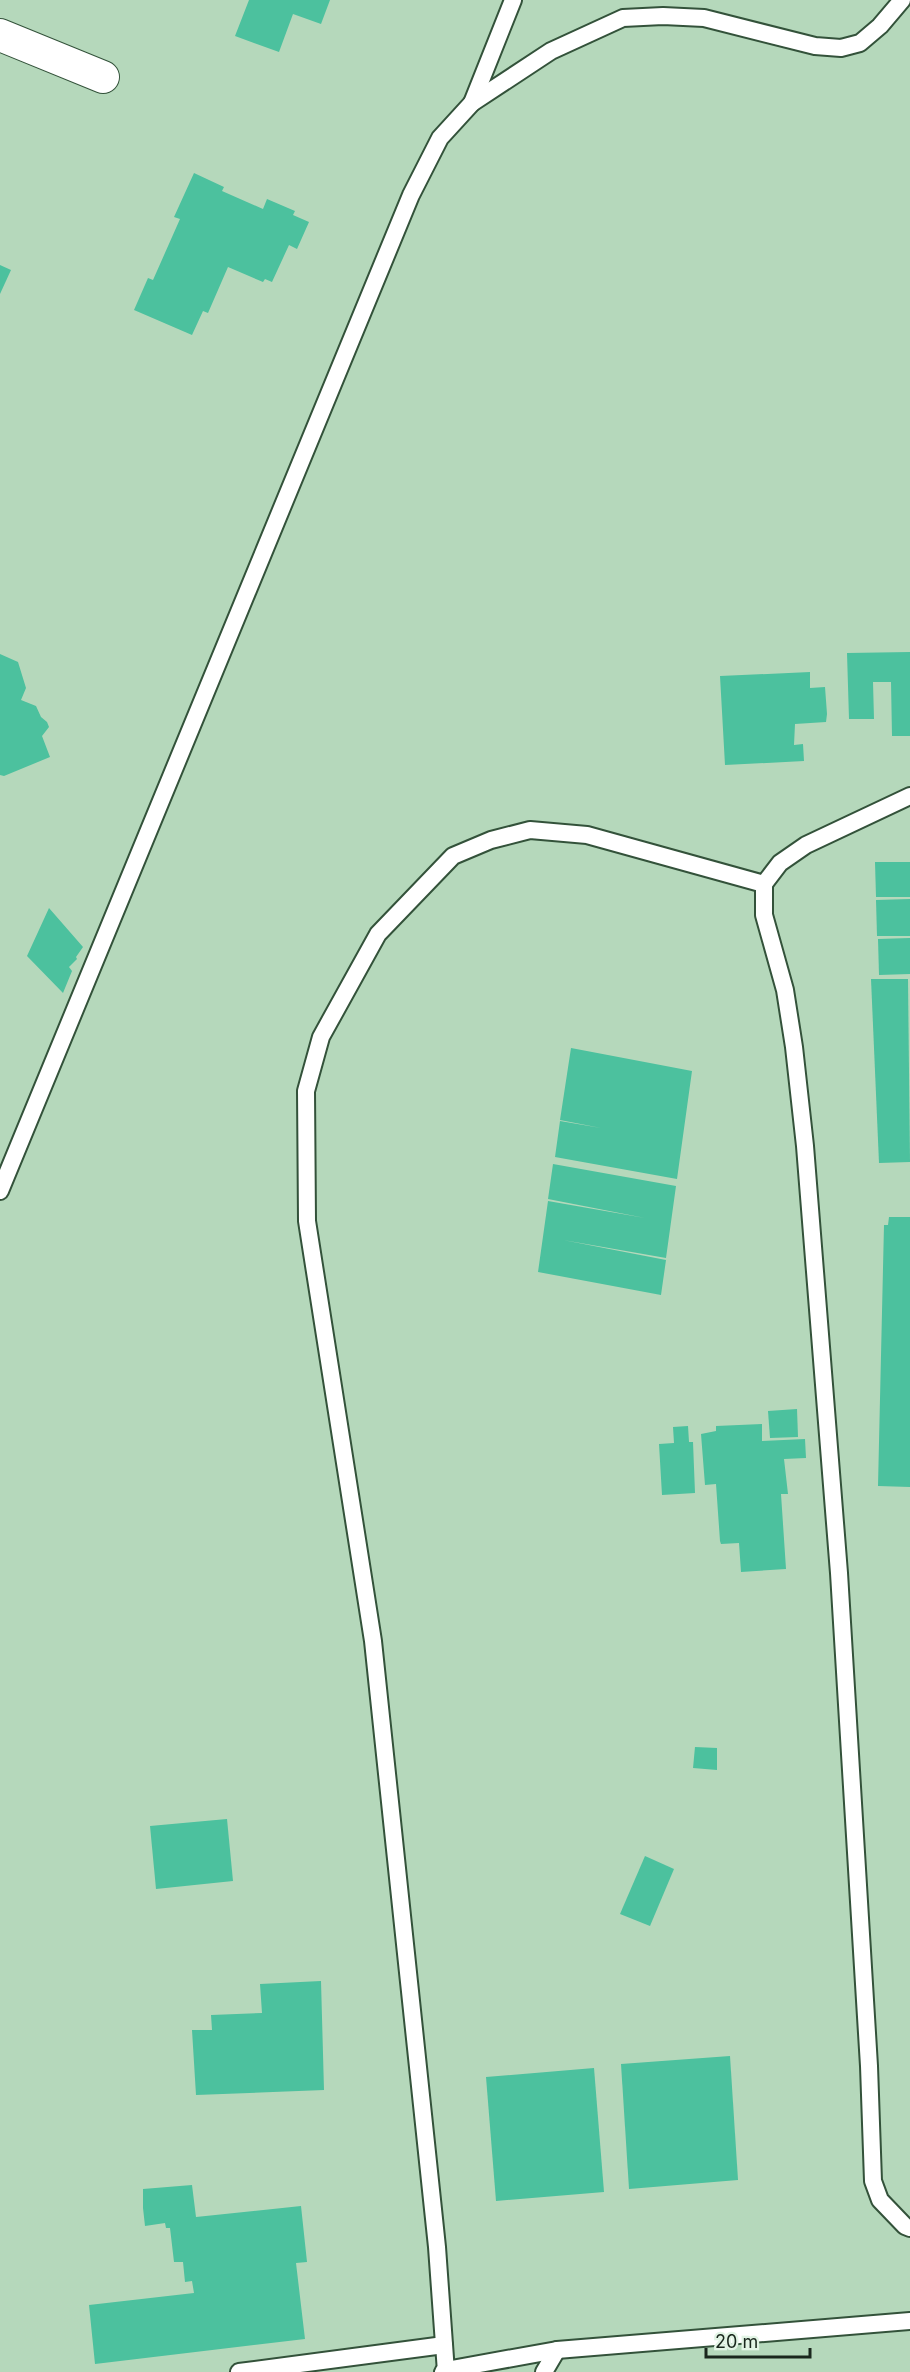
<svg xmlns="http://www.w3.org/2000/svg" width="910" height="2372" viewBox="0 0 910 2372" font-family="Inter,sans-serif">
<rect width="100%" height="100%" fill="#b5d8bb"/>
<g fill="#4cc19e">
<polygon points="249,0 330,0 321,24 293,14 279,52 235,36"/>
<polygon points="194,173 224,187 222,191 263,209 267,199 295,211 293,215 309,222 297,249 289,245 272,282 265,279 263,282 228,267 208,313 203,311 192,335 134,310 148,278 153,280 180,219 174,217"/>
<polygon points="0,265 11,270 0,294"/>
<polygon points="910,652 910,736 892,736 891,682 873,682 874,719 849,719 847,653"/>
<polygon points="0,654 18,662 26,688 21,700 36,706 41,717 47,722 49,727 42,736 50,757 4,776 0,775"/>
<polygon points="810,672 810,688 825,687 827,714 826,722 795,724 794,745 803,744 804,761 725,765 720,676"/>
<polygon points="875,862 910,862 910,897 876,897"/>
<polygon points="910,899 910,936 877,936 876,900"/>
<polygon points="49,908 83,947 76,957 77,959 69,967 72,971 63,993 27,956"/>
<polygon points="910,938 910,974 879,975 878,939"/>
<polygon points="871,979 908,979 910,1162 879,1163"/>
<polygon points="571,1048 692,1071 677,1179 555,1157 560,1121 601,1128 560,1120"/>
<polygon points="553,1164 676,1186 666,1258 563,1240 666,1260 661,1295 538,1272 548,1201 645,1218 548,1199"/>
<polygon points="889,1217 910,1217 910,1487 878,1486 884,1225 888,1225"/>
<polygon points="797,1409 798,1437 770,1438 768,1411"/>
<polygon points="762,1424 762,1441 805,1439 806,1458 784,1459 788,1494 781,1494 786,1569 741,1572 739,1543 721,1544 720,1541 716,1484 705,1485 701,1434 716,1431 716,1426"/>
<polygon points="688,1426 689,1442 693,1442 695,1493 662,1495 659,1444 674,1443 673,1427"/>
<polygon points="695,1747 717,1748 717,1770 693,1768"/>
<polygon points="227,1819 233,1881 156,1889 150,1826"/>
<polygon points="645,1856 674,1869 650,1926 620,1914"/>
<polygon points="321,1981 324,2090 196,2095 192,2030 212,2030 211,2015 262,2013 260,1984"/>
<polygon points="730,2056 738,2180 629,2189 621,2064"/>
<polygon points="594,2068 604,2192 496,2201 486,2077"/>
<polygon points="192,2185 196,2217 301,2206 307,2262 296,2263 305,2339 95,2364 89,2305 194,2293 192,2281 185,2282 183,2262 174,2262 170,2228 166,2228 165,2223 145,2226 143,2208 143,2189"/>
</g>
<g fill="none" stroke-linecap="round" stroke-linejoin="round">
<defs>
<g id="service">
<polyline points="472,103 513,0"/>
<polyline points="910,796 806,845 780,863 764,884 764,915 785,990 794,1047 805,1146 839,1573 869,2066 873,2181 880,2200 905,2226 910,2228"/>
<polyline points="0,1191 411,195 440,138 472,103 551,51 623,18 663,16 704,18 815,46 841,48 860,43 880,26 902,0"/>
<polyline points="239,2372 444,2345"/>
<polyline points="443,2372 446,2370 557,2350 910,2321"/>
<polyline points="446,2372 437,2247 373,1641 307,1221 306,1091 321,1037 378,934 453,856 491,840 530,830 587,835 764,884"/>
<polyline points="544,2372 557,2350"/>
</g>
<polyline id="minor" points="0,35 103,77"/>
</defs>
<use href="#service" stroke="#33523a" stroke-width="20"/>
<use href="#minor" stroke="#33523a" stroke-width="34"/>
<use href="#service" stroke="#fff" stroke-width="16"/>
<use href="#minor" stroke="#fff" stroke-width="32"/>
</g>
<path d="M706 2348v9h104v-9" fill="none" stroke="#1a271d" stroke-width="3"/>
<text x="715" y="2348" font-size="18" fill="#1a271d" stroke="#e2f4e5" stroke-width="4.5" paint-order="stroke">20 m</text>
</svg>
